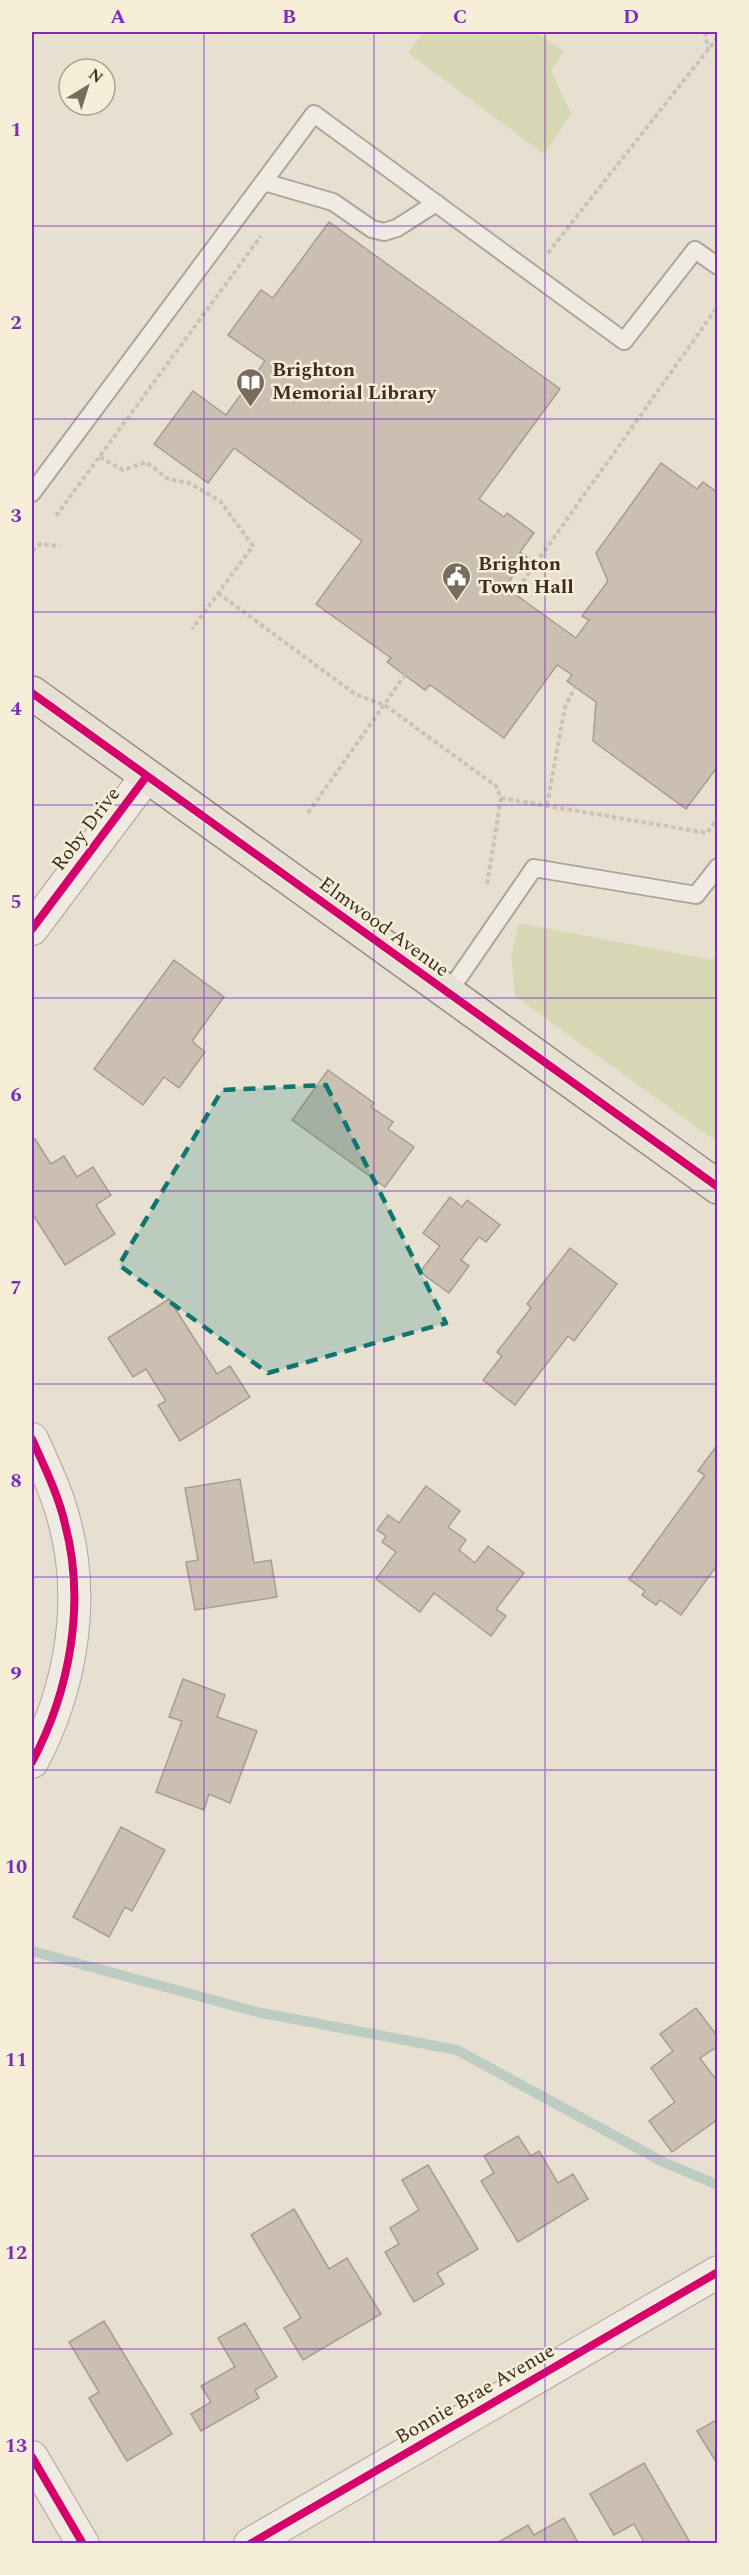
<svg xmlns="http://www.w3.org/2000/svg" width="749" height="2575" viewBox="0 0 749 2575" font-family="Spectral,serif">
<rect width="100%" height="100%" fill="#e7e0d1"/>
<g fill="#d6d7b3">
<polygon points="424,32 537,32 564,52 551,70 571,114 544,154 408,53"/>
<polygon points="519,923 712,960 717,954 717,1142 515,996 511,954"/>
</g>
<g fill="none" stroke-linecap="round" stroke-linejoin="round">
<polyline stroke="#bcccc2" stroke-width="10" points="32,1951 257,2012 457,2050 663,2162 718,2185"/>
</g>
<g fill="#cbbfb2" stroke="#a89c90" stroke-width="1.5">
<polygon points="329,222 560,389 479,499 504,517 507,513 534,533 520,552 527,557 505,587 576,638 589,620 582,616 608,581 596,553 661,463 697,489 703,482 718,493 718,766 686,809 593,741 596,702 567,681 572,675 557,665 504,738 430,685 425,690 387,662 391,658 316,604 362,541 234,448 208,483 154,444 193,391 226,415 265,361 228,335 261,290 273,298"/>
<polygon points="174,960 224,997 192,1041 205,1052 179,1088 164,1077 143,1105 94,1069"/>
<polygon points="328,1070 374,1103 371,1107 393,1122 388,1129 414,1147 385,1187 292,1120"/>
<polygon points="35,1139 51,1164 64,1156 77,1177 93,1167 111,1195 96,1205 115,1234 65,1265 32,1213 32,1141"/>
<polygon points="450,1197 462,1207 467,1200 500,1225 486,1242 479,1237 461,1260 469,1266 449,1293 420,1272 440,1246 423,1233"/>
<polygon points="570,1248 617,1284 574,1341 568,1336 515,1405 483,1380 502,1356 497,1352 531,1308 527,1304"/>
<polygon points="169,1299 217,1374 230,1366 250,1397 180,1441 158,1405 166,1401 146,1369 133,1377 108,1338"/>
<polygon points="718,1444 718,1564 681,1615 660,1600 656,1605 642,1595 645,1591 629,1579 705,1475 698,1471"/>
<polygon points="240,1479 254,1563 271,1560 277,1597 195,1610 186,1562 198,1560 185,1488"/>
<polygon points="426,1486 460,1511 448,1527 466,1540 459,1550 475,1563 488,1546 524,1573 496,1609 506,1616 491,1636 434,1593 420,1612 376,1579 396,1552 382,1542 386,1536 377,1530 388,1515 399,1523"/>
<polygon points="183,1679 225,1695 217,1717 257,1731 230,1803 209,1794 204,1810 156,1792 182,1721 169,1717"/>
<polygon points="121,1827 165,1850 132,1911 125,1907 109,1937 73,1917"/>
<polygon points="696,2008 718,2037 718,2046 700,2058 714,2077 718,2074 718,2119 672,2152 649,2121 675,2102 651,2068 673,2051 660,2034"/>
<polygon points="518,2136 531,2156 539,2151 558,2183 573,2174 588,2199 518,2242 481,2181 494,2173 484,2156"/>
<polygon points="428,2165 478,2249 437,2273 444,2284 414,2302 385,2252 399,2244 390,2228 419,2210 402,2180"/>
<polygon points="294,2209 329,2269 347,2258 381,2314 303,2360 284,2328 301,2318 251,2235"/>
<polygon points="104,2321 172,2434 127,2461 89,2398 99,2392 69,2342"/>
<polygon points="245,2323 277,2377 255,2390 259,2398 201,2431 191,2414 211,2402 201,2386 235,2367 218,2338"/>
<polygon points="718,2419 718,2465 697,2431"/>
<polygon points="644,2463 691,2544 645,2544 634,2524 614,2535 590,2494"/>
<polygon points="564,2518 579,2544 495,2544 528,2525 534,2535"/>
</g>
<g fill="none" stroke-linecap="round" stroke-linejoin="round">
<defs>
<g id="lane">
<polyline points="264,182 333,202 372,229 384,232 397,228 436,203"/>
<polyline points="32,493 314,114 624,341 695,250 718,266"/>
<polyline points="448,993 534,868 696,895 718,867"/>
</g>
<g id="street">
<polyline points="32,929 146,777"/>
<path d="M32 1439C44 1466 58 1494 65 1524 86 1603 70 1691 32 1762"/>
<polyline points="32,2457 83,2544"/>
<polyline points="250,2544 718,2272"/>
</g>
<polyline id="primary" points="32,693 718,1187"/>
</defs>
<use href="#lane" stroke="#ada599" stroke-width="20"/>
<use href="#street" stroke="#ada599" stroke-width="34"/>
<use href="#primary" stroke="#928b80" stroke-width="36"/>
<g stroke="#c8c2b9" stroke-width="4" stroke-dasharray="4.5 3" stroke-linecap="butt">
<polyline points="705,32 708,49"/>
<polyline points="548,253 718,37"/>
<polyline points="100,457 123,470 146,462 168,479 189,483 220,501 253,546 192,629"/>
<polyline points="56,516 261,236"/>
<polyline points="32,551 40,544 60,546"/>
<polyline points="218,593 355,694 386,706 496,786 501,798 487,885"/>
<polyline points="514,594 718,306"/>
<polyline points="501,798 707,833 718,818"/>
<polyline points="547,805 565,707 575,687"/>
<polyline points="308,813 405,675"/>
</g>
<use href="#lane" stroke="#efebe3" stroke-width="16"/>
<use href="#street" stroke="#efebe3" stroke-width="32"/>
<use href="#primary" stroke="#e6e1d4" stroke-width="33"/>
<defs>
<g id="cycleway">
<polyline points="32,693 718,1187"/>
<polyline points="32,929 146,777"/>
<path d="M32 1439C44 1466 58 1494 65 1524 86 1603 70 1691 32 1762"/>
<polyline points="32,2457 83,2544"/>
<polyline points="250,2544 718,2272"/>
</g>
</defs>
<use href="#cycleway" stroke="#f7eed8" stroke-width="11"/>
<use href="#cycleway" stroke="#d6006c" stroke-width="8"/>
</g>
<path fill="#0f766e" fill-opacity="0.2" stroke="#0f766e" stroke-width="4.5" stroke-dasharray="12 8" stroke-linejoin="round" d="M326 1085 446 1323 268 1373 119 1265 222 1090Z"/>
<path fill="none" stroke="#7b2cbf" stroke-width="1.5" stroke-opacity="0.55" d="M204 32V2544M374 32V2544M545 32V2544M32 226H718M32 419H718M32 612H718M32 805H718M32 998H718M32 1191H718M32 1384H718M32 1577H718M32 1770H718M32 1963H718M32 2156H718M32 2349H718"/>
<defs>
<symbol id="library-pin" viewBox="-11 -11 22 30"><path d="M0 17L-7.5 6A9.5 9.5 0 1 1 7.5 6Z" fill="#786c5e" stroke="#f7eed8"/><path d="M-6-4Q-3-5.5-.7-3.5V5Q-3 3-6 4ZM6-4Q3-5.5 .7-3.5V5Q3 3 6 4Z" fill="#fff"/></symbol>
<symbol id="civic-pin" viewBox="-11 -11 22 30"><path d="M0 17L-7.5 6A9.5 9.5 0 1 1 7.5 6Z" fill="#786c5e" stroke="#f7eed8"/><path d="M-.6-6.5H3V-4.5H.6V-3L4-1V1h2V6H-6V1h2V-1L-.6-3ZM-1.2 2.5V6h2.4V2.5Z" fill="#fff"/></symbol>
</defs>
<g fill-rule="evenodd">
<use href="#library-pin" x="234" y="366" width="33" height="45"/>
<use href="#civic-pin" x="440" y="560" width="33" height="45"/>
</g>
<g text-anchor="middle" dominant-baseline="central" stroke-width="5" stroke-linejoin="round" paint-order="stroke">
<g font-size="20" font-weight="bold" fill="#3d2e20" stroke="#f7eed8" text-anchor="start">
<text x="272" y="370">Brighton<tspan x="272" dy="23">Memorial Library</tspan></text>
<text x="478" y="564">Brighton<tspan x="478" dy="23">Town Hall</tspan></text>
</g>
<g font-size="20" fill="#3d2e20" stroke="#f7eed8">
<text transform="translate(86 829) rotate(-53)">Roby Drive</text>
<text transform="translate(384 927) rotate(36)">Elmwood Avenue</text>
<text transform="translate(475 2394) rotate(-30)">Bonnie Brae Avenue</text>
</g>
</g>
<rect width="749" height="2575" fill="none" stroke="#f7eed8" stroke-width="66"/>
<g transform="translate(87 87) rotate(38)"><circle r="28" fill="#f7eed8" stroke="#ada18e" stroke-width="1.5"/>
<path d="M0-4.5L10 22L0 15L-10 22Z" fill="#786c5e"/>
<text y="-9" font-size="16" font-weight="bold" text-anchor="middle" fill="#3d2e20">N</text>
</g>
<rect x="33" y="33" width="683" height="2509" fill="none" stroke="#7b2cbf" stroke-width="2"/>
<g font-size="20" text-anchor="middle" font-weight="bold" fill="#7b2cbf">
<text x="118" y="23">A</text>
<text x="289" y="23">B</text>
<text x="460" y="23">C</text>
<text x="631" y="23">D</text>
<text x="16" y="136">1</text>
<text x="16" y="329">2</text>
<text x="16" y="522">3</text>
<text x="16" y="715">4</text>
<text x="16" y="908">5</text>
<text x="16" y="1101">6</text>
<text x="16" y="1294">7</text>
<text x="16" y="1487">8</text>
<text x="16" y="1680">9</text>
<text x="16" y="1873">10</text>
<text x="16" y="2066">11</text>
<text x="16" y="2259">12</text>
<text x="16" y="2452">13</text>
</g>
</svg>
